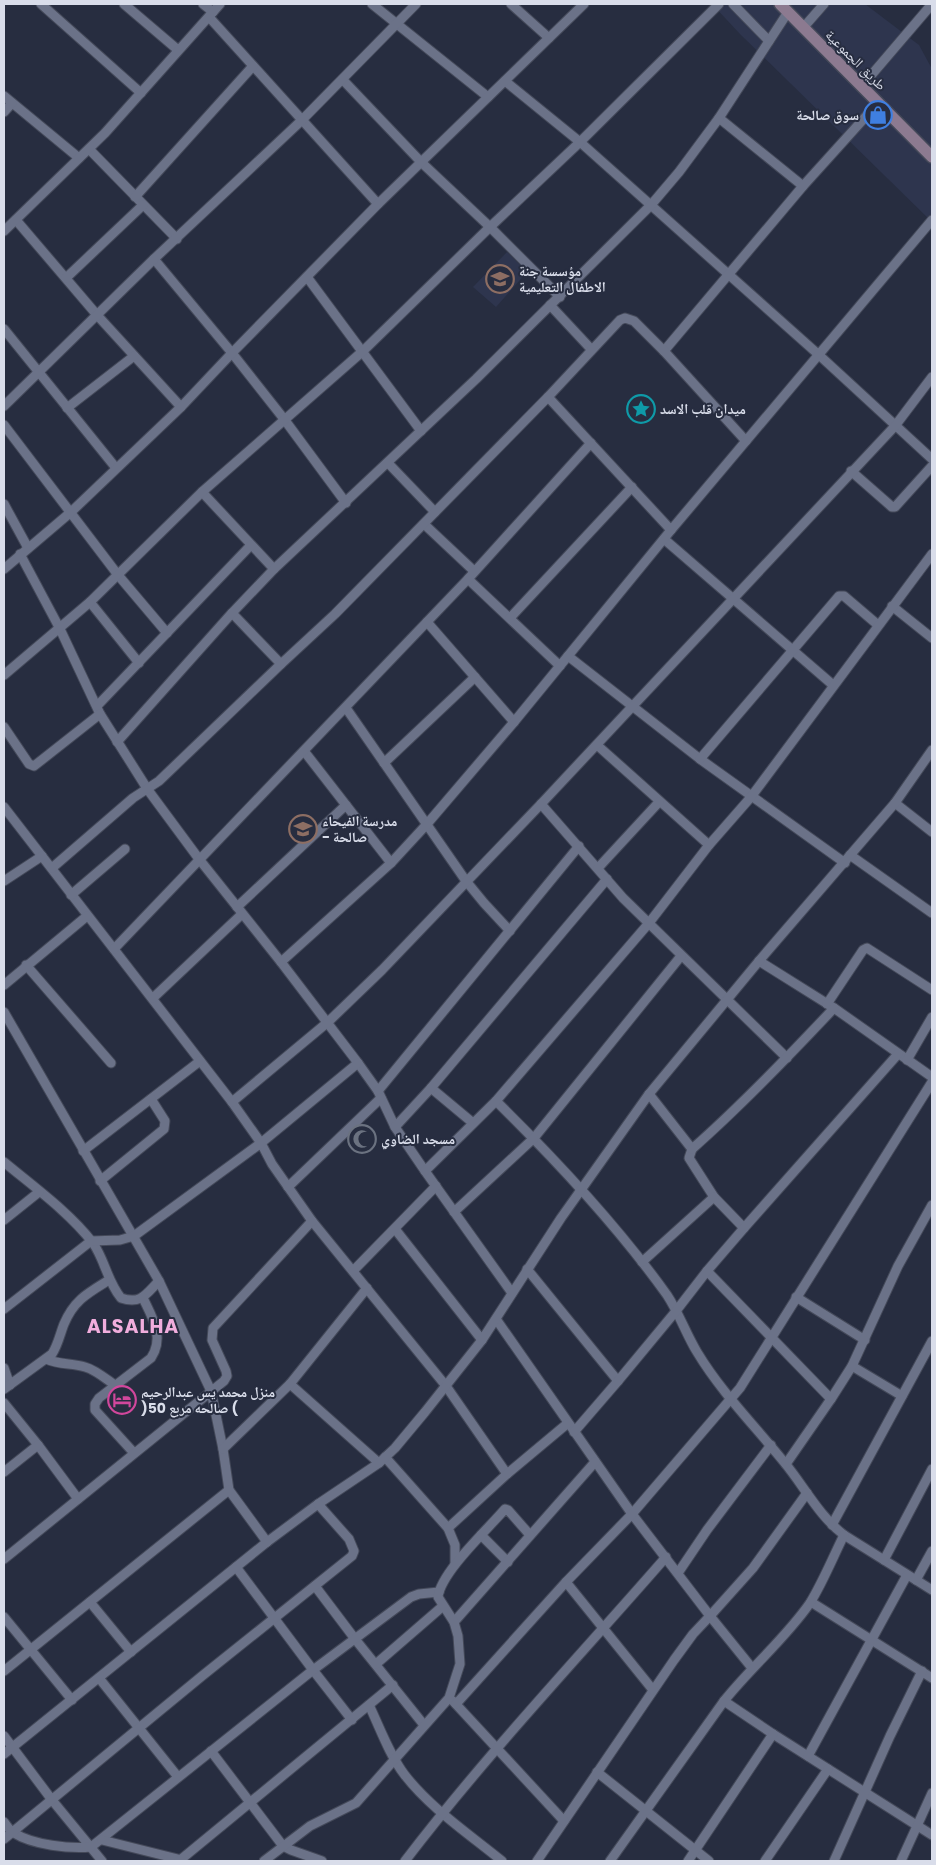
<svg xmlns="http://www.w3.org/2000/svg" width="936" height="1865" viewBox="0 0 936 1865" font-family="Poppins,'Noto Naskh Arabic',sans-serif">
<rect width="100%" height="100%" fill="#272d40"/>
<g fill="#2e354e">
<polygon points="712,4 865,4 919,45 932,69 932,222 740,34"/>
<polygon points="507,252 527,272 496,307 473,287"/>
</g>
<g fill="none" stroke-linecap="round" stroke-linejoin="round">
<defs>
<g id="street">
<polyline points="41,4 141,93"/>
<polyline points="124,4 178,50"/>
<polyline points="203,4 213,12"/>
<polyline points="372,4 488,97"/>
<polyline points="511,4 549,38"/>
<polyline points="733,4 769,41"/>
<polyline points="209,17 378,204"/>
<polyline points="803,28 824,4"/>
<polyline points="343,80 421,162 490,227 560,297"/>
<polyline points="505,81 580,142 819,355 932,459"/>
<polyline points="862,86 932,4"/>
<polyline points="4,96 79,158"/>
<polyline points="4,112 12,103"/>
<polyline points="719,118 803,186"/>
<polyline points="89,149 177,239"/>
<polyline points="135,197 253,66"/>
<polyline points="16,220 97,315 181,407"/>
<polyline points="4,231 105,133 220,4"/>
<polyline points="154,259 232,353 284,419 346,503"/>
<polyline points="307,277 421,431"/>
<polyline points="66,278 143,205"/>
<polyline points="550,305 591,349"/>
<polyline points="4,329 116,468"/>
<polyline points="664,351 803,186 878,103"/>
<polyline points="548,397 671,530"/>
<polyline points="4,406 154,259 302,120 416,4"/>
<polyline points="67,408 134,356"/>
<polyline points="4,425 118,575 167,633"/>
<polyline points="388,463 435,512"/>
<polyline points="851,471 892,507 895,507 932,466"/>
<polyline points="202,492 274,569"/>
<polyline points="4,504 28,548"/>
<polyline points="424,524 474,571"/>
<polyline points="664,539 833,685"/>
<polyline points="20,554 60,629 100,714 148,790 199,859 281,962 358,1063 378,1091 395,1127 425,1171 512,1293"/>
<polyline points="4,569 71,512 181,407 232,353 378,204 584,4"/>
<polyline points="468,579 560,666"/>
<polyline points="90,602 139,663"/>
<polyline points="892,606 932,638"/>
<polyline points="232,613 281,664"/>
<polyline points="510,618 632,487"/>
<polyline points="427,622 514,722"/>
<polyline points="568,656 700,759 845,863"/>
<polyline points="4,675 90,602 202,492 363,351 490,227 580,142 719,4"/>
<polyline points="97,706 251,545"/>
<polyline points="346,708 466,881 484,903 510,931"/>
<polyline points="4,727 29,764 34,766 100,714"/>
<polyline points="117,742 232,613 274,569 476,379 651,205 679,172 719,118 788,12"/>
<polyline points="597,745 709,845"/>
<polyline points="304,751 391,863"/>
<polyline points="700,759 839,596 844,596 878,625"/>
<polyline points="384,763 475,677"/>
<polyline points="895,803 932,832"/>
<polyline points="541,804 623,898 787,1058"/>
<polyline points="4,807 232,1102 261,1143 272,1164 312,1221 446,1386 507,1474"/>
<polyline points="850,855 932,913"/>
<polyline points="52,868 133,798 159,781 281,664 335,614 548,397 620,320 625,318 634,321 664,351 746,441"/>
<polyline points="598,868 659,802"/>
<polyline points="4,881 42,856"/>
<polyline points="71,895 125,849"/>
<polyline points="237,907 346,805"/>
<polyline points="114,949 468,579 591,443"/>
<polyline points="759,961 834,1008 932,1077"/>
<polyline points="281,962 391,863 427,824 514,722 671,530 932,220"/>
<polyline points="26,965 111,1063"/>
<polyline points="4,985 87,916"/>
<polyline points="153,998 242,914"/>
<polyline points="827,1004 863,950 867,948 932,990"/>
<polyline points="4,1012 159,1281 211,1391 223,1449 229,1490 267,1542"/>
<polyline points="907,1060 932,1017"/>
<polyline points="431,1088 473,1123"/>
<polyline points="378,1091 579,846"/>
<polyline points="649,1094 692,1149 689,1158 714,1197 744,1228"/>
<path d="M496 1101C557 1161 617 1225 667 1295 679 1313 686 1334 697 1352 721 1392 755 1426 784 1462 804 1486 819 1516 844 1535L932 1590"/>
<polyline points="232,1102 328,1022 382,970 541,804 895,426 932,377"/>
<polyline points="395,1127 431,1088 607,879"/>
<path d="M692 1149C742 1105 788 1057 834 1008"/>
<polyline points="83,1151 200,1061"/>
<path d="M4 1162C34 1187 69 1212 93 1243 105 1260 107 1281 121 1298 141 1305 146 1294 159 1281"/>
<polyline points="425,1171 496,1101 649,923 709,845 751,797 932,554"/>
<polyline points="100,1181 164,1129 165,1121 151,1099"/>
<polyline points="288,1187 381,1098"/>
<polyline points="454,1212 534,1138 681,956"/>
<polyline points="4,1220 39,1192"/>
<polyline points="395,1229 482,1340"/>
<polyline points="642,1262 714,1197"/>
<polyline points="527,1269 618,1381"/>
<polyline points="353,1271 436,1186"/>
<polyline points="707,1271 831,1399"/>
<polyline points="796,1297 865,1340"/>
<polyline points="4,1309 91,1241 120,1240 134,1236 261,1143 358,1063"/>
<polyline points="496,1319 632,1514 710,1616 693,1634 674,1660 537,1861"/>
<path d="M46 1359C60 1365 71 1363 85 1367 96 1370 106 1379 116 1386"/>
<polyline points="852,1366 902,1396"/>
<polyline points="4,1368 10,1385"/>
<polyline points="290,1384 379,1463"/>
<path d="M4 1389 52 1354C58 1345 60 1334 64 1324 74 1300 88 1293 109 1280"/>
<polyline points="4,1403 38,1445 78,1499"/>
<polyline points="574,1432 618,1381 676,1311 707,1271 744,1228 898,1054"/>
<polyline points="223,1449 290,1384 367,1288"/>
<path d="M134 1453 95 1410V1404L99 1398 151 1358C165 1337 152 1317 143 1298"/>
<polyline points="385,1457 448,1528 455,1545 455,1564"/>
<polyline points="786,1464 831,1399 852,1366 898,1266 932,1205"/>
<polyline points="4,1472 38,1445"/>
<polyline points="832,1525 932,1341"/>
<polyline points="448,1528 507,1474 568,1423"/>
<polyline points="481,1535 508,1562"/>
<polyline points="4,1559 224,1381 227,1376 226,1371 212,1340 213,1328 312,1221"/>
<polyline points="884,1560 932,1469"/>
<polyline points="236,1567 313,1670 352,1720"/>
<polyline points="678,1573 707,1530 771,1445"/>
<polyline points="916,1580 932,1551"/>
<polyline points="566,1582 653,1690"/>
<polyline points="315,1586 355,1639 424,1725"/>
<polyline points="90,1602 131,1652"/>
<polyline points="811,1602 932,1678"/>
<polyline points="4,1617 72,1700"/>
<polyline points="454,1622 595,1462"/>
<polyline points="376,1664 443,1606"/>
<polyline points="752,1668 710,1616 753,1568 807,1493"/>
<polyline points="4,1671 229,1490"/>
<polyline points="99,1678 178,1777"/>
<polyline points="453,1701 564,1821"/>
<polyline points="724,1701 773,1734 932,1835"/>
<polyline points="456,1704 566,1582 632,1514 740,1388 932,1082"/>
<path d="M369 1705C380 1728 389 1754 404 1774 430 1808 469 1834 502 1861"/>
<polyline points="4,1736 52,1800 102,1861"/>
<polyline points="211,1751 283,1846 291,1850 322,1861"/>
<polyline points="4,1754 267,1542 318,1504 379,1463 395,1448 425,1412 482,1340 561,1218 649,1094 759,961 895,803 932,750"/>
<polyline points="808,1756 907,1575"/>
<polyline points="597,1772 709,1861"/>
<path d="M4 1822C7 1826 10 1831 14 1833 33 1845 70 1849 91 1847L313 1670 411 1597 419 1594 439 1592"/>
<polyline points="4,1839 202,1676 352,1556 354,1551 349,1539 318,1504"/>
<polyline points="102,1840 182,1860"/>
<polyline points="179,1861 393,1685"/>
<path d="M264 1861 310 1826 356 1803 449 1698 460 1664 458 1636 454 1622 438 1597C441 1572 488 1529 505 1509L508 1510 530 1535"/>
<path d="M405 1861C486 1755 578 1658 666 1557"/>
<path d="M610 1861 724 1701C751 1667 785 1639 810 1603 823 1582 833 1557 844 1535"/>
<polyline points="688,1861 773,1734"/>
<polyline points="765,1861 828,1769"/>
<polyline points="834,1861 890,1736 922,1671"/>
<polyline points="901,1861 932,1793"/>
</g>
<polyline id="secondary" points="780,4 932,157"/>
</defs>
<use href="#street" stroke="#444959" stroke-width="11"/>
<use href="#secondary" stroke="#444959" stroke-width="14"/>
<use href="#street" stroke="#6b7288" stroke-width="9"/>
<use href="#secondary" stroke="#8c7a90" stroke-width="11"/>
</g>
<defs>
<symbol id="shop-ring" viewBox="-11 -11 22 22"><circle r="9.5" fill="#272d40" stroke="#3f7fe0" stroke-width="1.5"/><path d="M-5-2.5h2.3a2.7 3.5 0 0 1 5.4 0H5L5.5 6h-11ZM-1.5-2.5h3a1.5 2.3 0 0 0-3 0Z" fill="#3f7fe0"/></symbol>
<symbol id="school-ring" viewBox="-11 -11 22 22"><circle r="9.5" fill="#272d40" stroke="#8d6e63" stroke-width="1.5"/><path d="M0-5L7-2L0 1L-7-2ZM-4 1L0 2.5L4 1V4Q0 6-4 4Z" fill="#8d6e63"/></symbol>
<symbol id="sight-ring" viewBox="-11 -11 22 22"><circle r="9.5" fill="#272d40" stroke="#0f9aa8" stroke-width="1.5"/><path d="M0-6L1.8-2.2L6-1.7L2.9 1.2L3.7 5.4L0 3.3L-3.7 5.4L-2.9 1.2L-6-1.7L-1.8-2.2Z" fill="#0f9aa8"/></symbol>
<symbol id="mosque-ring" viewBox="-11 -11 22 22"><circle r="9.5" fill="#272d40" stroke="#6b7280" stroke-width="1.5"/><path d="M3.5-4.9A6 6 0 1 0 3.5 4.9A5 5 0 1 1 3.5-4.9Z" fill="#6b7280"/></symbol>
<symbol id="hotel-ring" viewBox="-11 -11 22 22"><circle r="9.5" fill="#272d40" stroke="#d1479c" stroke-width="1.5"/><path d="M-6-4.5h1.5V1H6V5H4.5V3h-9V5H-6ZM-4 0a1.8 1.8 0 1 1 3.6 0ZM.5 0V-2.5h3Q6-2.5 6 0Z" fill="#d1479c"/></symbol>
</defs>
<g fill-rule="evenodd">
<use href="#shop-ring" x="862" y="99" width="32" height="32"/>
<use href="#school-ring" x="484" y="263" width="32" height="32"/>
<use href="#sight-ring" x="625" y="393" width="32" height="32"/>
<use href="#school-ring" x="287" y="813" width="32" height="32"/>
<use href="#mosque-ring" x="346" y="1123" width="32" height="32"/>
<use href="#hotel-ring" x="106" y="1384" width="32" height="32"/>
</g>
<g text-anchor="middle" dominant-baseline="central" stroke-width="4" stroke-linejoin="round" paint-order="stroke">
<g font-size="14" fill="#d9ddea" stroke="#272d40">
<text transform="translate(856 60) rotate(45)">طريق الجموعية</text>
</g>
<g font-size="14" font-weight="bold" fill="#d9ddea" stroke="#272d40" text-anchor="start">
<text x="859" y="115" text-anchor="end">سوق صالحة</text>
<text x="519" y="271">مؤسسة جنة<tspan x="519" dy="16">الاطفال التعليمية</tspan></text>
<text x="660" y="409">ميدان قلب الاسد</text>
<text x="322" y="821">مدرسة الفيحاء<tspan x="322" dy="16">- صالحة</tspan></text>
<text x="381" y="1139">مسجد الضاوي</text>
<text x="141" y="1392">منزل محمد يس عبدالرحيم<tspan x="141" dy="16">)صالحه مربع 50 (</tspan></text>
</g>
<g font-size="19" font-weight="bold" letter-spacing="1" fill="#f1addd" stroke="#272d40">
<text x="133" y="1326">ALSALHA</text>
</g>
</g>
<rect width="936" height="1865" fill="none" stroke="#d9ddea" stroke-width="10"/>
</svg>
